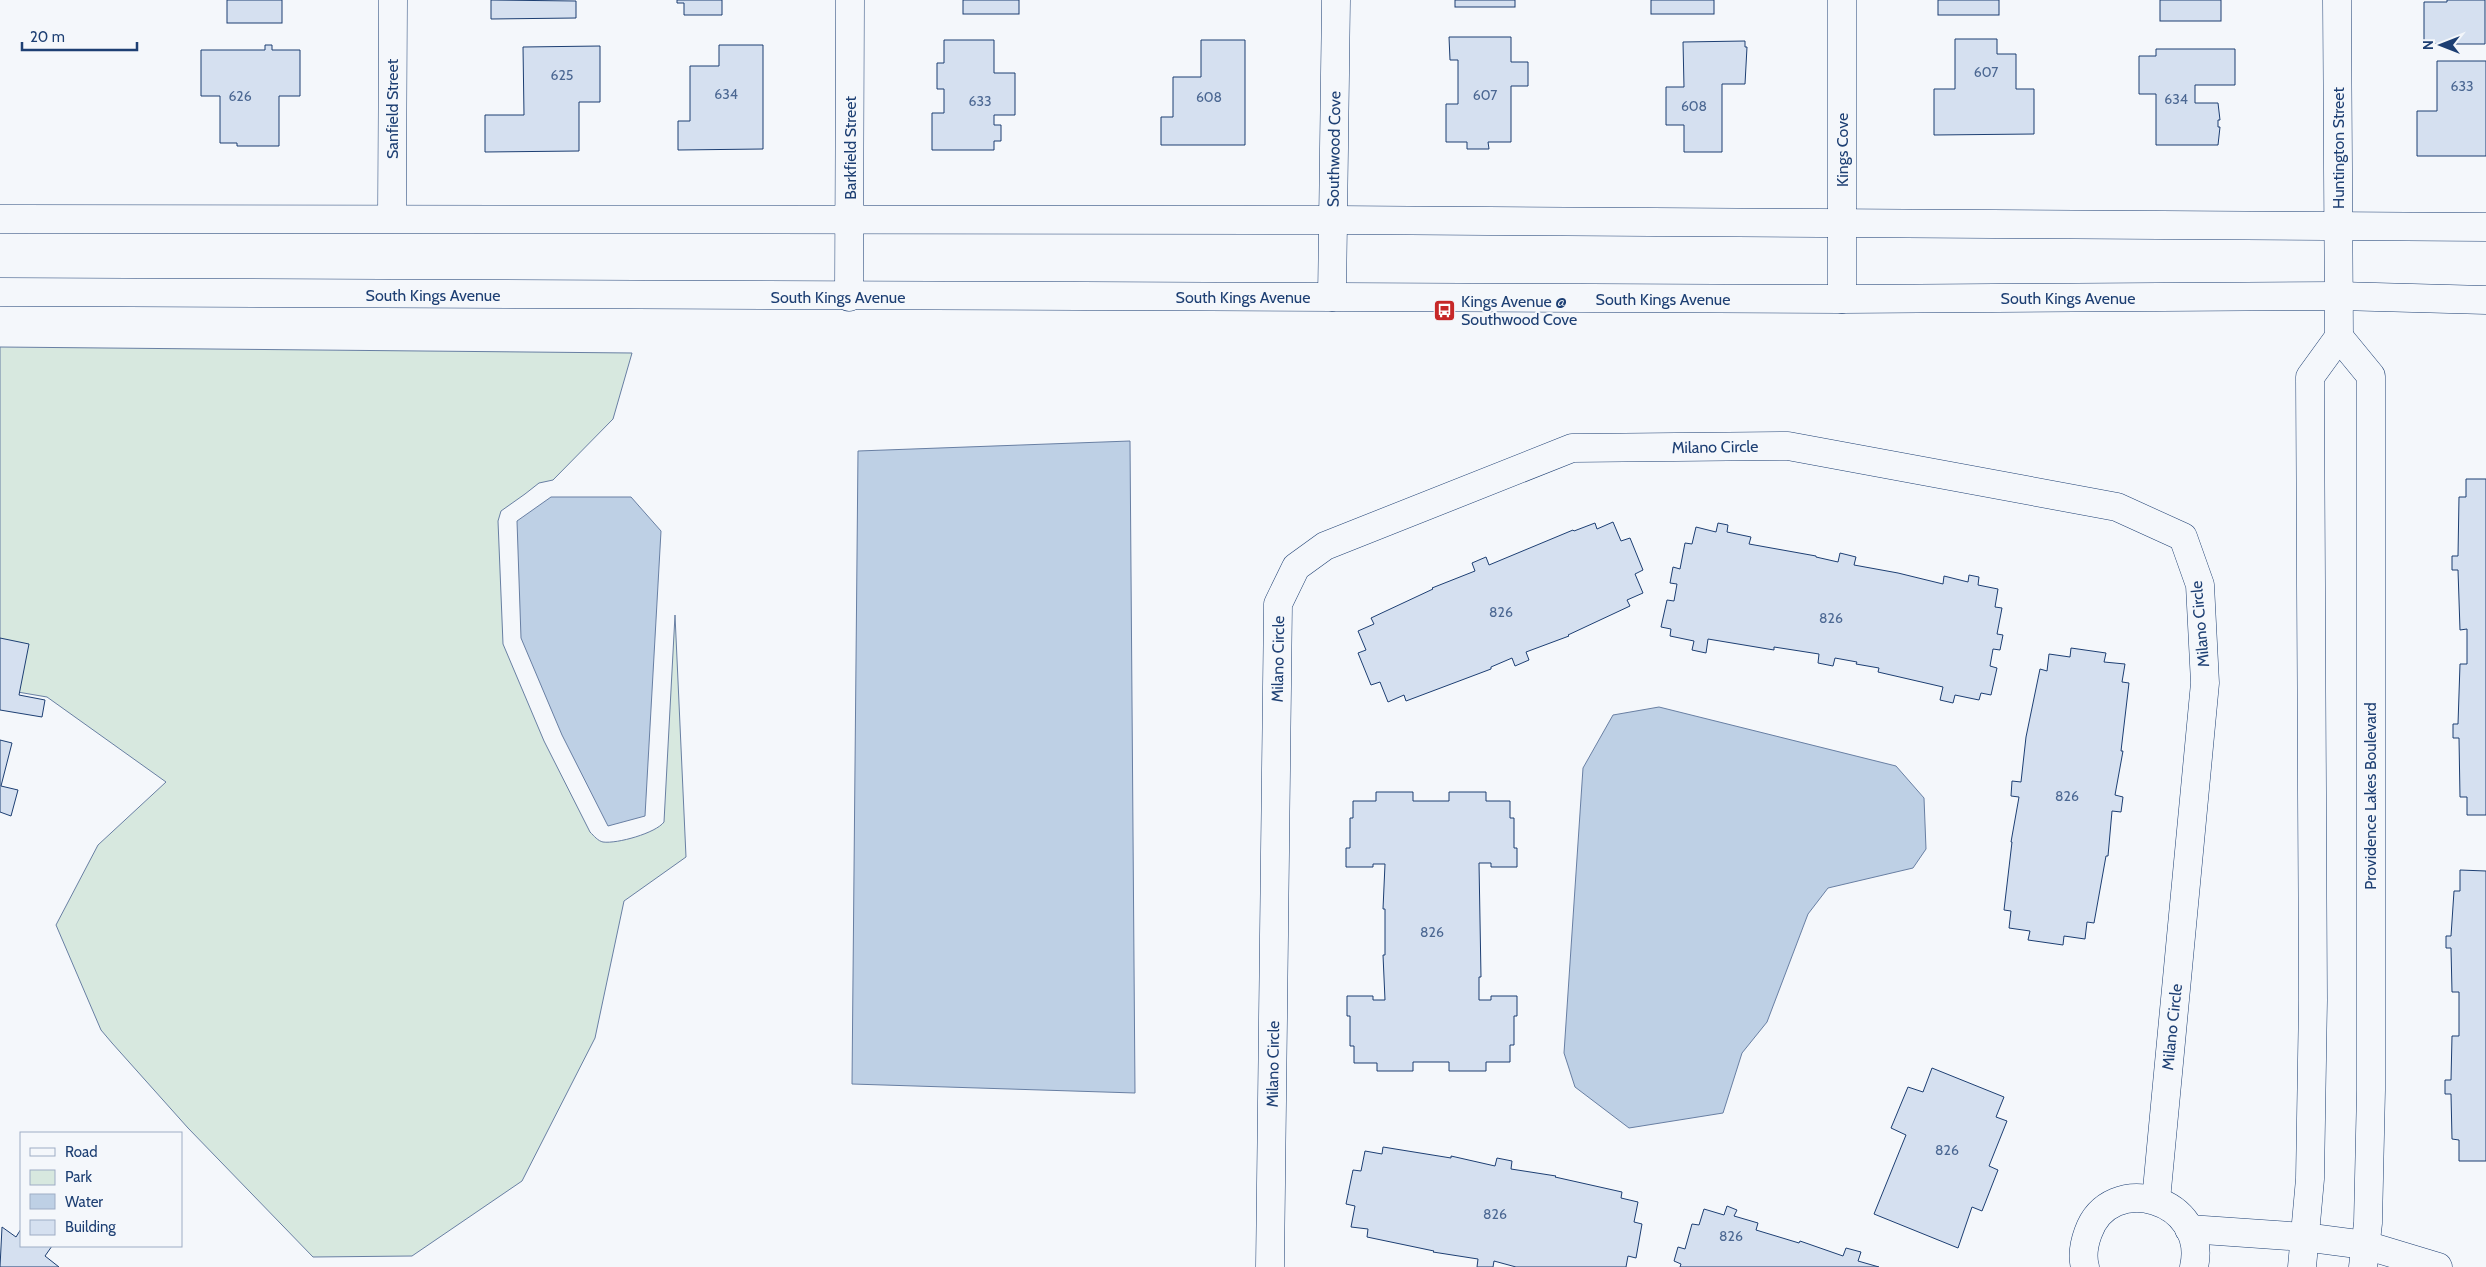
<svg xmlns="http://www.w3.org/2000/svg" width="2486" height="1267" viewBox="0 0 2486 1267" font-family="Cabin,sans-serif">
<rect width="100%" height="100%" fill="#f4f7fb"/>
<path fill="#d7e8df" stroke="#687fa3" d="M0 347 632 353 613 419 553 480 539 483 525 494 501 511 498 521 503 644 544 741 590 832C594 836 598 841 603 842 617 844 656 833 664 822L675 615 686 857 624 901 595 1038 522 1181 412 1256 313 1257 188 1128 112 1043 101 1030 56 925 98 845 166 782 47 697 0 689Z"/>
<g fill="#bed0e5" stroke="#687fa3">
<polygon points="1130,441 1135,1093 852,1084 858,451"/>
<polygon points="551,497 631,497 661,531 645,816 608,826 562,735 521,638 517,521"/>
<polygon points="1659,707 1896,766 1924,798 1926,849 1913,868 1828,888 1808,914 1767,1022 1742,1053 1723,1113 1629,1128 1575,1087 1564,1053 1583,768 1613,715"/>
</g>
<g fill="#d5e0f0" stroke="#1d3f73">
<rect x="227" y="0" width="55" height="23"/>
<polygon points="491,0 576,1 576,18 491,19"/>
<polygon points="677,0 722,0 722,15 684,15 684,3 677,3"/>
<rect x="963" y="0" width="56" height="14"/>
<rect x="1455" y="0" width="60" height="7"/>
<rect x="1651" y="0" width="63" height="14"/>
<rect x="1938" y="0" width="61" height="15"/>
<rect x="2160" y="0" width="61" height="21"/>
<polygon points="2447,0 2485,0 2485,44 2424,44 2424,2 2447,2"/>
<polygon points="1449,37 1511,37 1511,62 1528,62 1528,86 1511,86 1511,142 1488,142 1489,149 1467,149 1467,142 1446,142 1446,104 1458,104 1458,60 1450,60"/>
<polygon points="1955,39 1997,39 1997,54 2016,54 2016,89 2034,89 2034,134 1934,135 1934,89 1955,89"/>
<polygon points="944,40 994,40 994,73 1015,73 1015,115 994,115 994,125 1001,125 1001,141 994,141 994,150 932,150 932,113 944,113 944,89 937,89 937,63 944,63"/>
<polygon points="1201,40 1245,40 1245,145 1161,145 1161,117 1173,117 1173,77 1201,77"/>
<polygon points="1745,41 1745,47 1747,47 1745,84 1722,84 1722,152 1684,152 1684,125 1666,125 1666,87 1684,87 1683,42"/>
<polygon points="265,45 272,45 272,50 300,50 300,96 279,96 279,146 237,146 237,143 220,143 220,96 201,96 201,50 265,50"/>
<polygon points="719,45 763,45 763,149 678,150 678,121 690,121 690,66 719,66"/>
<polygon points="600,46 600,102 579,102 579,151 485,152 485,115 524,115 523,47"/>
<polygon points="2156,49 2235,49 2235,85 2195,85 2195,103 2218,103 2220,120 2218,120 2218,127 2220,127 2218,145 2156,145 2156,94 2139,94 2139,56 2156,56"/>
<polygon points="2437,61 2486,61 2486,156 2417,156 2417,111 2437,111"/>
<polygon points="2466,479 2486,479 2486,815 2467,815 2467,797 2460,797 2459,738 2453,738 2453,724 2458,724 2460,664 2467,664 2467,629 2460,630 2458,570 2452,570 2452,556 2458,556 2459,497 2466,497"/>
<polygon points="1613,522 1621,541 1630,538 1643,570 1635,574 1643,593 1627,600 1630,606 1568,635 1569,636 1526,652 1529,660 1515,666 1512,658 1491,667 1491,669 1406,701 1404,695 1388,702 1380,682 1371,685 1358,653 1366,650 1358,631 1374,624 1371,618 1433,589 1432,588 1475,571 1472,563 1486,557 1489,565 1573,530 1574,531 1595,523 1597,529"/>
<polygon points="1718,523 1728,525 1727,532 1751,537 1749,544 1816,556 1816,557 1838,562 1840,553 1856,557 1854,565 1898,573 1943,584 1944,576 1968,582 1969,575 1979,577 1978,585 1998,589 1995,607 2002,608 1997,634 2003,635 2000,650 1993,649 1990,666 1997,668 1991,695 1981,693 1979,700 1955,695 1953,703 1940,700 1943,687 1878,672 1879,668 1856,664 1857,662 1835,658 1833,666 1818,663 1819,654 1774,647 1774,650 1708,639 1706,653 1692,650 1694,641 1670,636 1671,629 1661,627 1667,600 1674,601 1677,584 1670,583 1673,567 1680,569 1685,543 1692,544 1696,527 1716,532"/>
<polygon points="0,638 29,644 19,695 45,700 42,717 0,710"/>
<polygon points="2071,648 2106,653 2104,662 2125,664 2122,682 2129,683 2121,751 2123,751 2115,795 2123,797 2121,812 2112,811 2108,856 2106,856 2094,923 2087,922 2085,939 2064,936 2063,945 2028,940 2030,931 2009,928 2011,911 2004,910 2012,842 2011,842 2019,797 2011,796 2012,781 2021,782 2026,737 2040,669 2047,671 2049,654 2070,657"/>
<polygon points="0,740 12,743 1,786 18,790 11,816 0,812"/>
<polygon points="1376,792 1413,792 1413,801 1449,801 1449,792 1486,792 1486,801 1510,801 1510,818 1514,818 1514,848 1517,848 1517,867 1491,867 1491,863 1479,863 1481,977 1479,977 1479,1000 1491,1000 1491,996 1517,996 1517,1016 1514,1016 1514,1045 1510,1045 1510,1062 1486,1062 1486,1071 1449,1071 1449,1062 1413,1062 1413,1071 1377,1071 1377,1063 1354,1063 1354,1046 1350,1046 1350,1016 1347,1016 1347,996 1373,996 1373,1000 1385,1000 1383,955 1385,955 1385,909 1383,909 1385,864 1373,864 1373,867 1346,867 1346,848 1350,848 1350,818 1353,818 1353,801 1376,801"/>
<polygon points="2460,870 2486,871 2486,1161 2459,1161 2459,1140 2452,1139 2451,1094 2445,1094 2445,1080 2451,1080 2452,1036 2459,1036 2459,992 2452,992 2451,948 2446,948 2446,936 2451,936 2454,891 2460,891"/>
<polygon points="1932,1068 2004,1097 1996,1117 2007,1121 1989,1166 1998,1170 1982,1211 1972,1207 1958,1248 1874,1214 1906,1135 1891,1128 1908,1087 1923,1092"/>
<polygon points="1383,1147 1451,1158 1451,1156 1495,1166 1497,1158 1512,1161 1511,1169 1556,1176 1555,1177 1622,1192 1621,1198 1638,1202 1634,1222 1642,1224 1636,1258 1628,1256 1626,1267 1516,1267 1494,1261 1493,1267 1477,1267 1478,1259 1433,1252 1434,1251 1367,1237 1368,1229 1351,1227 1355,1206 1346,1204 1353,1170 1361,1171 1365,1151 1382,1154"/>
<polygon points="1727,1206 1737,1210 1734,1216 1758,1223 1756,1230 1799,1243 1800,1241 1843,1256 1846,1248 1861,1252 1858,1261 1879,1267 1680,1267 1681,1264 1674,1261 1678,1247 1685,1249 1692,1224 1699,1225 1704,1209 1724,1215"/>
<polygon points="2,1227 16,1237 21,1229 21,1246 52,1246 45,1256 59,1267 0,1267"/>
</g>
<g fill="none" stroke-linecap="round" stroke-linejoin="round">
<defs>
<g id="minor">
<polyline points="392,218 393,0"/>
<polyline points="849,297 850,0"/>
<polyline points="1332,297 1336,0"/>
<polyline points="1842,299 1842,0"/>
<polyline points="2339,337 2371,376 2371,1090 2368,1223 2363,1267"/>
<polyline points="2189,1229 2304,1237 2365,1245 2438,1267"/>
<polyline points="1270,1267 1278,604 1296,567 1325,546 1572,448 1788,446 2117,507 2183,537 2200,585 2205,683 2156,1200"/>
<path d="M2085 1267C2082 1256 2084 1244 2088 1233 2110 1170 2209 1199 2194 1267"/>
<polyline points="2302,1267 2310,1179 2313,1000 2310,377 2339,337 2337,0"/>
</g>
<g id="major">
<polyline points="0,219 1333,220 2486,227"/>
<polyline points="0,292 1842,299 2339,296 2486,300"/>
</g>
</defs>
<use href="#minor" stroke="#1d3f73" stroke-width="29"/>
<use href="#major" stroke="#1d3f73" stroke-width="29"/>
<use href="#minor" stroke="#f4f7fb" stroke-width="28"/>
<use href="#major" stroke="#f4f7fb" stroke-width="28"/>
</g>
<defs>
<symbol id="bus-square" viewBox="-11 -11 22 22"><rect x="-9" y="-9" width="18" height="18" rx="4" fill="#c62828" stroke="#f4f7fb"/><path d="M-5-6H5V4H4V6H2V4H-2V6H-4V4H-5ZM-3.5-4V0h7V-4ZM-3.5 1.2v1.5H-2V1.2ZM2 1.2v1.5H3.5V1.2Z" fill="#fff"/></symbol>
</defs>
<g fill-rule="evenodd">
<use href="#bus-square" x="1432" y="298" width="25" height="25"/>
</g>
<g text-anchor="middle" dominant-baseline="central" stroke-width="4" stroke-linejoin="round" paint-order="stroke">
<g font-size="14" fill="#4b6792">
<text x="1986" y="72">607</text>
<text x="562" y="75">625</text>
<text x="2462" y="86">633</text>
<text x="726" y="94">634</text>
<text x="1485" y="95">607</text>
<text x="240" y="96">626</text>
<text x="1209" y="97">608</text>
<text x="2176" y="99">634</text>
<text x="980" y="101">633</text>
<text x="1694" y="106">608</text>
<text x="1501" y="612">826</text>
<text x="1831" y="618">826</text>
<text x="2067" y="796">826</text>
<text x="1432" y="932">826</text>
<text x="1947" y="1150">826</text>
<text x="1495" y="1214">826</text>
<text x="1731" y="1236">826</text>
</g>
<g font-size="16" fill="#1d3f73" stroke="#f4f7fb">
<text transform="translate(392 109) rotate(-90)">Sanfield Street</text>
<text transform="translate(850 148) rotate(-90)">Barkfield Street</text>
<text transform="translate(2338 148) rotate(-90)">Huntington Street</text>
<text transform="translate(1334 149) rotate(-89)">Southwood Cove</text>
<text transform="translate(1842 150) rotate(-90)">Kings Cove</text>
<text x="433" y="295">South Kings Avenue</text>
<text x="838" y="297">South Kings Avenue</text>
<text x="1243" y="297">South Kings Avenue</text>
<text x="2068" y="298">South Kings Avenue</text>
<text x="1663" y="299">South Kings Avenue</text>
<text transform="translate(1715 447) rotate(-1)">Milano Circle</text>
<text transform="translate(2200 624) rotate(-95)">Milano Circle</text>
<text transform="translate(1278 659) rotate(-89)">Milano Circle</text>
<text transform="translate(2370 796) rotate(-90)">Providence Lakes Boulevard</text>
<text transform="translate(2172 1027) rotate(-84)">Milano Circle</text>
<text transform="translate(1273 1064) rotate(-89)">Milano Circle</text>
</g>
<g font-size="16" fill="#1d3f73" stroke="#f4f7fb" text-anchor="start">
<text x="1461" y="301">Kings Avenue @<tspan x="1461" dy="18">Southwood Cove</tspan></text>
</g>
</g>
<rect x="20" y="1132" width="162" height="115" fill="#f4f7fb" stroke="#9eadc5"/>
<rect x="30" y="1148" width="25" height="8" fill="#f4f7fb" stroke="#9eadc5"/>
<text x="65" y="1157" font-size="15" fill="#1d3f73">Road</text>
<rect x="30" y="1170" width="25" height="15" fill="#d7e8df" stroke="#9eadc5"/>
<text x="65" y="1182" font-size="15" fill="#1d3f73">Park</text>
<rect x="30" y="1194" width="25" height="15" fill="#bed0e5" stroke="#9eadc5"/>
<text x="65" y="1207" font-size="15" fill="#1d3f73">Water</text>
<rect x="30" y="1220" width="25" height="15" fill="#d5e0f0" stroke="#9eadc5"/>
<text x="65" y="1232" font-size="15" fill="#1d3f73">Building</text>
<g transform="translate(2441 45) rotate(270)" stroke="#f4f7fb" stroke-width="4" paint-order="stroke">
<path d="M0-4L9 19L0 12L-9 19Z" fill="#1d3f73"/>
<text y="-8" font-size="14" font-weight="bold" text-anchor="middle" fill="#1d3f73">N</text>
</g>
<path d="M22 42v8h115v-8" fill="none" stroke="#1d3f73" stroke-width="2.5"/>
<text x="30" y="42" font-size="15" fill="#1d3f73" stroke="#f4f7fb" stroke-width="4" paint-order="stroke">20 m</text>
</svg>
